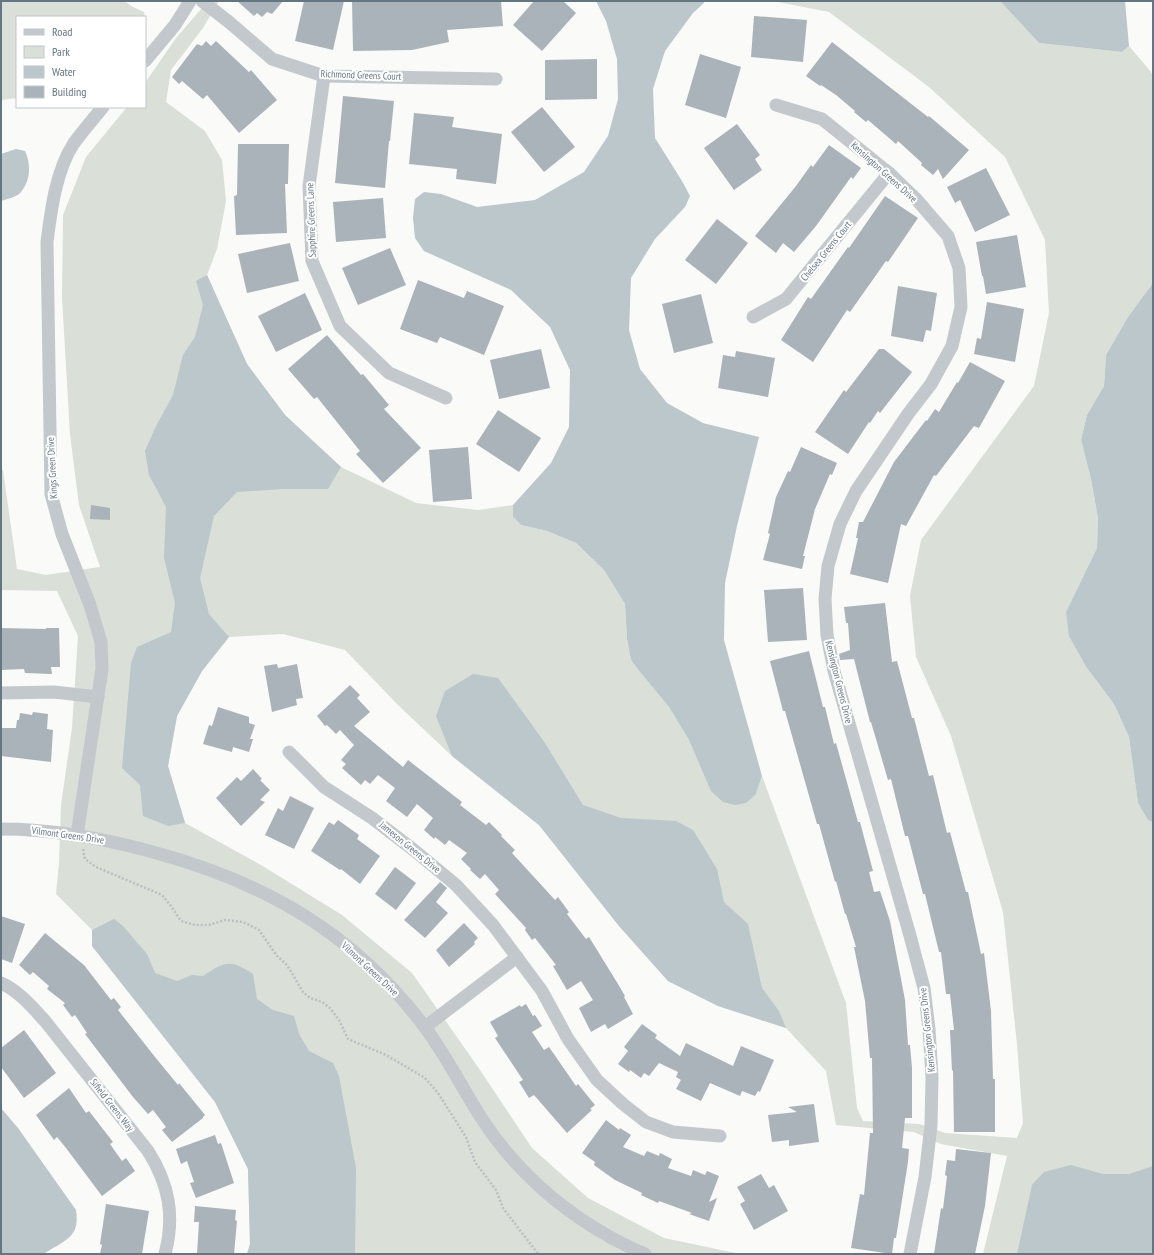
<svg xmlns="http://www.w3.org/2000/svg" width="1154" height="1255" viewBox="0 0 1154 1255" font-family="'PT Sans Narrow',sans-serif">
<rect width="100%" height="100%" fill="#fafaf8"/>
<g fill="#dadfd7">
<polygon points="1,1 124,1 133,7 144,12 145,17 17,17 17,98 1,100"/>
<polygon points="208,1 219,1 203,28 171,70 166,102 205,131 222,160 226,201 217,249 207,275 247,364 285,415 341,467 416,503 478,510 513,505 513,517 521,525 547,531 576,543 604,570 625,604 627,639 631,660 640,672 669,707 689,740 756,794 762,776 846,1003 857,1108 863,1121 920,1124 945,1133 1017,1138 1023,1123 1017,1044 1003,912 951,736 916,657 910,596 921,540 1034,386 1049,313 1045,240 1005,157 929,87 829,12 773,1 1000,1 1039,43 1122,52 1129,46 1151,72 1153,77 1153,283 1128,317 1106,355 1104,386 1087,415 1081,440 1091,479 1098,518 1097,548 1066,612 1087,668 1114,704 1129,737 1138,803 1148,820 1153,822 1153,1254 983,1254 1007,1156 941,1144 914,1132 836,1125 826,1071 786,1028 718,1006 668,981 619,926 539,825 452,756 398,705 345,650 283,634 229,637 202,671 177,716 168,766 185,823 261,865 342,915 412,973 480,1070 532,1148 588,1198 664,1238 740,1254 247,1254 250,1244 248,1169 215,1102 92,946 92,930 56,894 59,863 61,805 72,728 78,636 57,591 1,590 1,470 3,470 17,569 46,575 100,567 79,505 70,434 62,298 63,215 86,157 127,107 145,107 145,83 176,38"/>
</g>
<g fill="#bbc7cb">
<polygon points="596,1 704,1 704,3 693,13 665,51 653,89 655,138 682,181 690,196 685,207 655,239 631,278 629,330 640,369 667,403 703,423 759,437 737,526 725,583 724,640 762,776 756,794 746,803 735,805 723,802 711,791 689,740 669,707 640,672 631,660 627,639 625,604 604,570 576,543 547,531 521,525 513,517 513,505 551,463 569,427 570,370 550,327 511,290 424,251 415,238 413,218 415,199 424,192 441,194 477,207 535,200 584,172 608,136 618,99 617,59 606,21"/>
<polygon points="1000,1 1125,1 1129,46 1122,52 1039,43"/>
<path d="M16 149 25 151C31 164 31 180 21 192 17 197 7 199 1 201V154Z"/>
<polygon points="207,275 247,364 285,415 341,467 328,489 283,489 237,492 214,516 200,578 209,614 229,637 202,671 177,716 168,766 185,823 168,826 143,816 140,785 122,768 131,663 137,647 171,632 175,603 164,558 166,507 149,475 145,451 156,426 173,395 183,355 195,337 203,305 196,281"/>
<polygon points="1153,283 1153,822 1148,820 1138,803 1129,737 1114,704 1087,668 1069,636 1066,612 1097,548 1098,518 1091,479 1081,440 1087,415 1104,386 1106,355 1128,317"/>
<polygon points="473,674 498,678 545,743 583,805 621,818 676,821 693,830 717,869 724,902 748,924 762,988 779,1011 786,1028 718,1006 668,981 619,926 539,825 452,756 436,716 445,691"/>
<path d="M114 919 123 926 147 954 155 973 177 981 192 975 203 976C224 962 230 958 253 974L257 999 273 1010 294 1016 299 1034 309 1051 333 1063 339 1076 356 1168 355 1254H247L250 1244 248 1169 215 1102 92 946V930Z"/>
<path d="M1 1108 18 1128 76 1210C79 1230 73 1237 55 1247 51 1249 46 1253 42 1254 32 1255 11 1254 1 1254Z"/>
<polygon points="1071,1165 1103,1174 1129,1174 1153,1166 1153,1254 1017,1254 1032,1185 1044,1172"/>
</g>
<g fill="#aab3b9">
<polygon points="237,1 283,1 272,14 267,12 262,17 257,13 254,16"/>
<polygon points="304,1 344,1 333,50 295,41"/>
<polygon points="352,1 501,1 503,26 447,30 449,42 412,50 353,51"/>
<polygon points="534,1 563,1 576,13 542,51 513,25"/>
<polygon points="754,16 807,20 803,62 751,57"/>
<polygon points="206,41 211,46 216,41 249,72 251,70 277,100 239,133 207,95 203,99 182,81 179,84 172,77 197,44 202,46"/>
<polygon points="832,42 928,117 929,116 969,150 943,179 938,169 933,175 921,165 922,163 898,141 896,144 868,120 866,122 854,112 855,111 836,95 821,85 820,86 806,76"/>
<polygon points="700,54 741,67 726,118 685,105"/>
<polygon points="597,59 597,99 545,100 545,60"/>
<polygon points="343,96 394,101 390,141 389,141 385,188 335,183"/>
<polygon points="542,107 575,147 544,172 511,132"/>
<polygon points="414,113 454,117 452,127 502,134 496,184 456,179 457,169 409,164"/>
<polygon points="737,124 760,155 755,159 762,170 734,190 704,148"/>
<polygon points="238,144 289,144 288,184 285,184 287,233 236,235 234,196 237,195"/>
<polygon points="829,145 861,168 853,179 851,177 816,226 794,252 783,243 776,253 755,236 796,186 811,165 813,167"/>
<polygon points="986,168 1010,215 975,232 960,200 955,203 947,187"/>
<polygon points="885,196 918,218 888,262 886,261 850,312 847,310 813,362 781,340 808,297 811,299 848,247 849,248"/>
<polygon points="383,198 386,238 336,242 333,202"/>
<polygon points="717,219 748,243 716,284 685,260"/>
<polygon points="1017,235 1026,287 986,294 983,276 982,276 976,242"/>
<polygon points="290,243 299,281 247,293 238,254"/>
<polygon points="390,248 406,285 358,305 342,268"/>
<polygon points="418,280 464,298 467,291 504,306 484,355 440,337 437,343 400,329"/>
<polygon points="898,286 937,293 931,331 926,330 923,342 891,336"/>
<polygon points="305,293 322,330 276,352 258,316"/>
<polygon points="701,294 713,343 674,353 662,304"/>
<polygon points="987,302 1024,309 1015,362 974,354 977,338 981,339"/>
<polygon points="327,335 361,375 363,374 389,405 384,409 421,448 383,483 356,454 360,451 317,397 314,399 288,369"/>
<polygon points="541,349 550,388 499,399 490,360"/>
<polygon points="879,349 884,349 912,372 880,413 878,411 870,423 869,422 848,454 815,432 844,390 846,392"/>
<polygon points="736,351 775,358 768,397 718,388 723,355 735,357"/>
<polygon points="970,362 1005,381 979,428 974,426 936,476 934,475 906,526 901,524 888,583 850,574 858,538 856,538 859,522 863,522 894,462 926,420 927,421 935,409 939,412 957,382 958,383"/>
<polygon points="498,410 541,438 519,472 476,444"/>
<polygon points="468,447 472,499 433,502 429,450"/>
<polygon points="801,447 837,463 832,475 830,474 815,509 803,556 805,556 802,569 763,560 770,534 768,533 776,497 788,471 790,472"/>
<polygon points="91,505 110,508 110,520 90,519"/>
<polygon points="803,588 807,640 768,642 764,590"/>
<polygon points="885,603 892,662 897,661 912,718 914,718 929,776 933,775 947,833 950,832 966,892 968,892 981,954 984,953 991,1011 993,1079 995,1079 995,1132 954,1132 953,1070 952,1071 950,1030 954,1030 950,994 946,994 941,952 939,952 925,894 923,894 908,836 905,836 891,779 888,780 871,722 870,722 854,659 840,660 839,654 850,650 848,623 846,623 844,607"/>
<polygon points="1,628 46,629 46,628 59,628 60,667 51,667 52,674 25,673 24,669 1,670"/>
<polygon points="809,651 823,707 825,707 834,744 836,743 858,822 860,822 873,871 869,872 874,892 880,891 890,921 905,1000 908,1045 910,1045 912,1068 912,1118 905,1118 902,1148 909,1149 908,1162 896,1238 894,1238 892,1254 851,1248 860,1194 864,1195 870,1133 873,1133 872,1058 870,1058 865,1001 854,947 856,947 846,914 845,914 836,881 835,882 819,824 817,824 785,711 783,711 770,661"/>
<polygon points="277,664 278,668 297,664 303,698 296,699 297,705 272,712 264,666"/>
<polygon points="350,685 360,695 357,698 370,712 354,726 403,767 408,760 462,802 460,805 486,825 489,822 502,835 501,836 515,850 512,853 555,900 558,897 569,912 567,914 586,939 589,937 618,984 625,996 624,997 633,1014 608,1029 605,1024 591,1032 579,1008 593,1000 581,981 567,990 553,966 556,965 535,938 532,940 525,930 526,928 495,894 499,890 485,874 480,879 470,870 471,869 461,859 467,853 449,840 445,845 435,837 434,839 424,830 433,818 417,804 407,817 386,801 395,788 378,775 370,784 365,780 361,785 342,768 346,764 341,760 354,745 340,730 336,734 327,725 325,726 317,716"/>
<polygon points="218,707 249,717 249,723 255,725 250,739 253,739 249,752 233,747 232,752 203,744 209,725 212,726"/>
<polygon points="33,712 48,714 47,729 53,730 51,762 1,756 1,728 16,728 17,720 19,720 20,713 32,715"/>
<polygon points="253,769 262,779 260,780 270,790 260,800 265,802 241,826 216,798 237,777 241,781"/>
<polygon points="290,796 314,808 294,849 265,835 278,808 283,811"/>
<polygon points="338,820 359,835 357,839 380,856 360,884 341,869 340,870 311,851 329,822 334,825"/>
<polygon points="395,867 416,883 396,910 375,894"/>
<polygon points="440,882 447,888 436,902 448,913 425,938 404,920"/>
<polygon points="1,916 25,924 12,963 1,959"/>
<polygon points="464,923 478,938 474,942 475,944 449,967 436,950"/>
<polygon points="45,933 84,965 111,1000 114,998 121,1007 118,1010 155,1057 178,1085 179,1083 205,1115 203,1117 203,1118 172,1142 162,1130 166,1127 153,1110 148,1114 133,1097 85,1034 87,1033 75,1015 72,1017 63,1005 65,1003 47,989 49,986 33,972 30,975 19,965"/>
<polygon points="526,1004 533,1016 535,1015 542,1026 532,1032 544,1050 549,1047 576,1086 578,1084 595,1105 590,1109 592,1110 567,1133 534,1095 529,1098 519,1082 523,1080 495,1038 498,1036 490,1022 520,1005 521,1007"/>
<polygon points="642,1024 657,1035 655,1038 680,1056 686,1043 733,1066 741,1046 774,1060 760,1092 758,1091 755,1096 742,1091 740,1096 710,1083 701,1101 676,1089 681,1080 676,1077 678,1072 659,1063 649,1076 644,1073 641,1078 630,1070 629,1072 618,1064 628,1051 624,1047"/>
<polygon points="24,1030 56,1073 24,1098 1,1067 1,1048"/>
<polygon points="69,1088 86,1113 89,1111 113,1142 110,1144 122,1161 126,1158 135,1171 102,1196 66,1148 57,1137 54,1140 36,1115"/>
<polygon points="814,1104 819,1142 789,1146 789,1140 772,1142 768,1115 797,1112 788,1107"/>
<polygon points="606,1120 619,1130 620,1128 631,1135 623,1147 644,1156 647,1151 659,1156 660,1153 672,1159 668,1168 691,1176 693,1170 705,1175 707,1171 719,1176 709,1202 717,1198 709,1221 689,1214 692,1213 659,1201 658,1203 641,1195 642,1193 615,1180 594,1165 595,1162 582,1153"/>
<polygon points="215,1135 218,1144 221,1143 234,1183 196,1198 190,1183 194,1182 187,1161 181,1164 176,1149"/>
<polygon points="956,1149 991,1153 985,1206 975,1254 934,1254 941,1208 943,1209 947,1176 945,1175 947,1160 955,1161"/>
<polygon points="761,1174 769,1188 774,1185 788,1211 754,1230 740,1204 745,1201 737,1187"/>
<polygon points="106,1204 149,1211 142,1254 100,1254 102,1245 100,1244"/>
<polygon points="195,1206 236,1210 235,1220 237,1221 234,1254 197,1254 199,1222 194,1222"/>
</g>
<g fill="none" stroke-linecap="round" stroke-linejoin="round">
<polyline stroke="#bbbfc2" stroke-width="2.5" stroke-dasharray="2 2" stroke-linecap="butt" points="83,849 85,859 96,867 162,895 171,906 181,921 195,925 209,925 225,920 243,922 259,930 277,956 287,965 303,992 310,998 322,1002 330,1008 339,1020 348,1039 386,1055 425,1078 438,1093 466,1137 475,1162 496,1190 503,1208 538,1254"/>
<g stroke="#c3c8cc" stroke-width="13">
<polyline points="202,1 229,22 272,59 324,76 496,79"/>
<polyline points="145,61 175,25 190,1"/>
<polyline points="324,76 309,186 312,261 340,326 389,373 446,398"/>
<polyline points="776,105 822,119 889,173 917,200 948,236 959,268 961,307 952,346 931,384 908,414 856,491 840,524 828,566 825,599 827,635 834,671 909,932 924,988 929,1029 932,1077 931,1125 925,1177 910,1254"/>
<polyline points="753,317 786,299 889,173"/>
<polyline points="1,693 54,692 98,697"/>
<polyline points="289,752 324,787 372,818 415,851 456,885 493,925 542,991 568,1039 597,1080 623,1104 646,1122 673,1132 720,1136"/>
<path d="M1 829C54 829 102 838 153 852 264 882 353 932 424 1026 446 1055 462 1088 482 1119 521 1179 579 1226 645 1254"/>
<path d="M77 835 102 669 101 642 90 605 62 534 51 494 47 242C51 210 56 170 74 143 83 131 93 119 103 107"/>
<path d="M1 983C19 991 32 1007 45 1021L148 1151C169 1184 175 1216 165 1254"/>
<polyline points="425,1027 517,957"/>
</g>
</g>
<g text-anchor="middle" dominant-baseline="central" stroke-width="4" stroke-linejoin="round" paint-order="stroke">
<g font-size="10" fill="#657683" stroke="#fff">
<text transform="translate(361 75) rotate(2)">Richmond Greens Court</text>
<text transform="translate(884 172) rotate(42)">Kensington Greens Drive</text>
<text transform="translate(311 220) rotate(-92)">Sapphire Greens Lane</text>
<text transform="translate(826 251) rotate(-51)">Chelsea Greens Court</text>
<text transform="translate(52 468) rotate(-93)">Kings Green Drive</text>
<text transform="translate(839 682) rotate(76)">Kensington Greens Drive</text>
<text transform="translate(68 835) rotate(8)">Vilmont Greens Drive</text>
<text transform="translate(410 847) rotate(39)">Jameson Greens Drive</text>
<text transform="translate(370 969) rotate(43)">Vilmont Greens Drive</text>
<text transform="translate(927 1030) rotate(-96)">Kensington Greens Drive</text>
<text transform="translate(112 1105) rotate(52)">Sifield Greens Way</text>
</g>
</g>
<rect width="1154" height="1255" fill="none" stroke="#657683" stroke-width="4"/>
<rect x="16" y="16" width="130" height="92" fill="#ffffff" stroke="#c1c8cd"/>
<rect x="24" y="29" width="20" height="6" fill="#c3c8cc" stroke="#c1c8cd"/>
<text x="52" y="36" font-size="12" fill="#657683">Road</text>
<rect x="24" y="46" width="20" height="12" fill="#dadfd7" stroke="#c1c8cd"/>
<text x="52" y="56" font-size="12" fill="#657683">Park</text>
<rect x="24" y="66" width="20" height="12" fill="#bbc7cb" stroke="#c1c8cd"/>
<text x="52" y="76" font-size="12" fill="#657683">Water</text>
<rect x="24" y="86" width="20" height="12" fill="#aab3b9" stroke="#c1c8cd"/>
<text x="52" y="96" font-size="12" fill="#657683">Building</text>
</svg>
